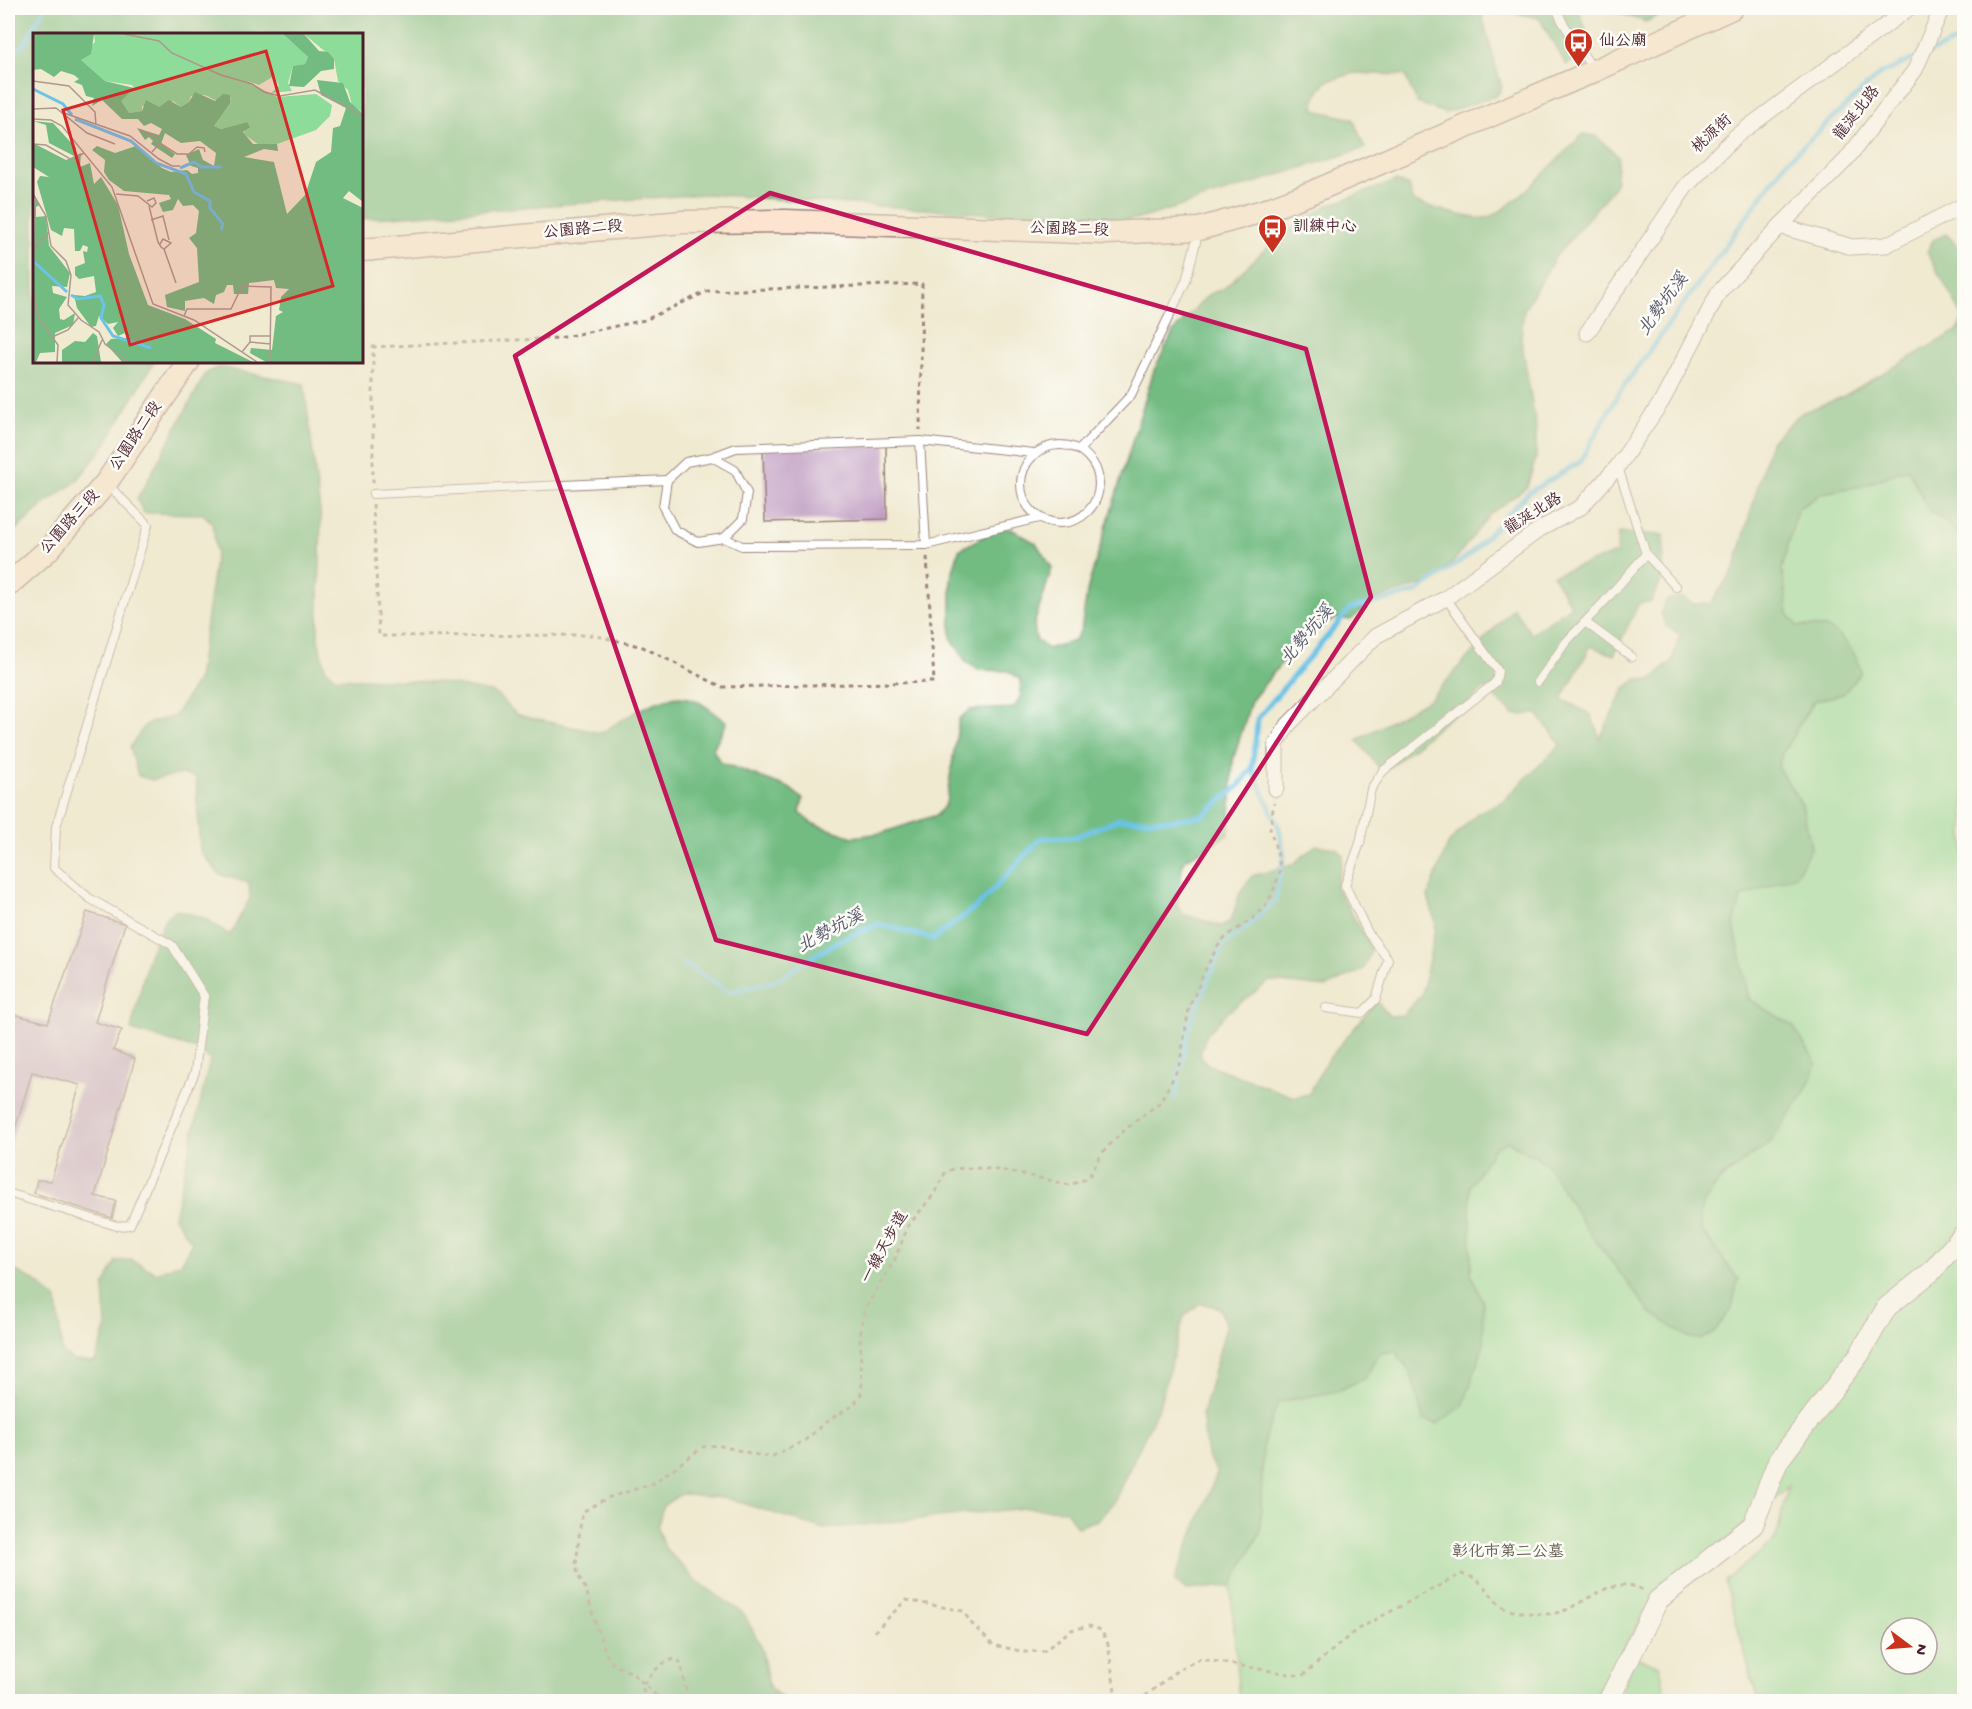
<svg xmlns="http://www.w3.org/2000/svg" width="1972" height="1709" viewBox="0 0 1972 1709" font-family="'Gochi Hand','LXGW WenKai TC',sans-serif">
<rect width="100%" height="100%" fill="#fdfcf7"/>
<filter id="ink" filterUnits="userSpaceOnUse"><feTurbulence type="fractalNoise" baseFrequency=".0167" numOctaves="2"/><feDisplacementMap in="SourceGraphic" scale="12" xChannelSelector="R" yChannelSelector="G"/><feConvolveMatrix kernelMatrix="1 2 1 2 8 2 1 2 1" color-interpolation-filters="sRGB"/></filter>
<filter id="wash" filterUnits="userSpaceOnUse"><feTurbulence type="fractalNoise" baseFrequency=".008" numOctaves="4" result="noise"/><feDisplacementMap in="SourceGraphic" scale="24" xChannelSelector="R" yChannelSelector="G"/><feGaussianBlur stdDeviation="1.35" result="paint"/><feColorMatrix in="noise" values="0 0 0 0 0 0 0 0 0 0 0 0 0 0 0 0 0 1.4 0 .05"/><feComposite in="paint" operator="in"/></filter>
<g filter="url(#wash)">
<rect width="100%" height="100%" fill="#f0ead1"/>
<g fill="#8edc9a" stroke="#6c7e62" stroke-width="1.5" fill-rule="evenodd">
<path d="M1908 468 1927 507 1960 535 1964 551V1701H1758L1725 1581 1776 1540 1788 1486 1645 1613 1597 1690 1595 1701H1239L1231 1586 1260 1533 1263 1444 1278 1402 1337 1391 1365 1378 1380 1353 1396 1351 1412 1376 1423 1420 1483 1302 1471 1275 1470 1185 1494 1148 1507 1141 1546 1163 1586 1228 1738 1279C1728 1266 1708 1244 1702 1230 1687 1194 1747 1160 1771 1142L1793 1026 1749 999 1734 925 1741 897 1796 875 1811 848 1802 805 1778 768 1782 753 1814 701 1843 694 1825 627 1797 626 1788 614 1782 569 1797 509 1822 493 1866 485ZM1891 1628H1927V1664H1891Z"/>
<polygon points="1633,1656 1660,1666 1667,1701 1618,1702"/>
</g>
<g fill="#72bc82" stroke="#5e6e56" stroke-width="1.5">
<polygon points="8,8 1578,8 1593,50 1566,65 1539,18 1489,8 1482,16 1502,88 1496,96 1445,113 1417,103 1405,75 1354,73 1325,82 1314,100 1315,110 1353,119 1365,148 1143,218 1113,222 705,194 362,219 362,34 34,34 34,362 154,362 105,445 77,481 41,507 8,537"/>
<polygon points="1604,8 1672,8 1646,22"/>
<path d="M1583 134 1596 136 1618 156 1615 186 1556 256 1524 309 1521 338 1536 427V458L1527 487 1490 514 1453 562 1430 582 1373 600 1351 620 1336 618 1299 641 1251 701 1233 760 1229 834 1183 861 1177 906 1183 914 1221 926 1231 921 1240 892 1252 876 1292 865 1316 845 1336 848 1343 855 1336 887 1368 941 1371 951 1363 970 1325 987 1270 981 1228 1012 1206 1035 1200 1055 1207 1064 1294 1097 1309 1094 1326 1062 1377 1001 1389 1016 1403 1015 1422 994 1436 924 1428 897 1448 844 1477 813 1503 801 1561 744 1537 714 1514 715 1485 688 1383 773 1357 740 1430 699 1513 608 1531 634 1571 606 1553 575 1617 553 1618 533 1664 535 1663 577 1651 602 1639 603 1614 655 1591 646 1562 699 1591 715 1600 738 1625 688 1637 679 1651 680 1672 661 1680 634 1667 627 1661 614 1667 600 1681 597 1694 604H1710L1735 568 1770 442 1801 413 1842 397 1958 330 1963 317 1927 252 1933 240 1946 234 1964 252V551L1960 535 1927 507 1908 468 1866 485 1822 493 1797 509 1782 569 1788 614 1797 626C1806 627 1818 625 1826 628 1844 634 1857 655 1861 672L1843 694 1813 701 1782 754 1778 768 1802 805 1811 848 1796 875 1741 897 1734 925 1749 999 1793 1026 1817 1064 1805 1092 1771 1142 1721 1178 1704 1203 1699 1217 1702 1231 1738 1279 1732 1309 1714 1332 1700 1340 1686 1336 1650 1312 1586 1228 1546 1163 1508 1141 1494 1148 1470 1186 1471 1275 1483 1302V1347L1463 1406 1437 1424 1423 1420 1412 1376 1396 1351 1380 1353 1365 1378 1337 1391 1278 1402 1263 1444 1260 1533 1231 1586 1186 1590 1174 1581 1217 1473 1207 1455 1202 1414 1226 1327 1220 1308 1200 1303 1184 1317 1159 1406 1113 1504 1097 1520 1077 1527 1066 1510 1025 1508 824 1529 723 1497 681 1494 663 1506 657 1528 665 1548 693 1578 744 1614 761 1646 769 1687 786 1701H8V1267L35 1281 57 1300 62 1352 74 1361 95 1362 106 1329 104 1286 116 1261 131 1260 157 1273 182 1262 192 1242 174 1217 210 1060 200 1050 131 1030 148 958 165 919 176 910 204 918 230 935 250 898 249 883 219 874 200 851 196 778 182 774 152 780 138 776 130 747 146 724 175 716 198 679 216 553 213 524 203 514 144 513 137 500 206 373 219 367 304 384 321 519 318 639 325 668 336 678 438 682 495 693 516 714 529 718 601 733C623 720 665 689 692 699 704 703 716 715 727 722L713 749 720 762 789 788 803 799 800 813 811 823 853 837 882 833 937 815 946 804 959 719 970 710 1014 708 1021 695 1020 679 1008 671 979 670 966 662 951 637V578L959 550 997 529H1011L1036 543 1052 568 1034 624 1036 639 1047 649 1074 641 1081 630 1088 587 1154 370 1174 331 1209 294 1223 289 1276 239 1326 206 1396 181 1409 186 1413 201C1424 206 1475 220 1485 218 1509 214 1563 153 1583 134Z"/>
</g>
<g fill="none" stroke-linecap="round" stroke-linejoin="round">
<g stroke="#6bc3e8" stroke-width="5">
<polyline points="1925,55 1964,38"/>
<polyline points="8,58 25,43 44,8"/>
<polyline points="683,963 729,992 775,981 840,940 879,924 933,939 980,904 1041,838 1075,837 1119,819 1169,820 1202,816 1238,787 1252,768 1258,718 1350,609 1417,592 1470,554 1528,493 1580,462 1619,393 1787,161 1880,74 1916,58"/>
<polyline points="1175,1098 1189,1025 1223,945 1243,931 1275,901 1284,856 1279,828 1252,768"/>
</g>
</g>
<g id="blocks">
<g fill="#c09cc2">
<polygon points="886,445 887,519 765,522 763,449"/>
<polygon points="87,912 125,924 95,1022 122,1030 113,1050 135,1059 95,1196 116,1201 112,1218 34,1193 37,1180 51,1181 80,1085 32,1072 8,1153 8,1013 48,1023"/>
</g>
</g>
</g>
<g filter="url(#ink)">
<use href="#blocks" fill-opacity="0" stroke="#9d847e" stroke-width="1.5"/>
<g fill="none" stroke-linecap="round" stroke-linejoin="round">
<defs>
<g id="service">
<polyline points="1556,8 1562,21 1592,68"/>
<circle cx="1060" cy="484" r="39"/>
<polyline points="1080,449 1131,395 1186,281 1199,230"/>
<polyline points="712,457 735,470 747,493 743,519 724,538 698,542 675,530 663,507 667,480 686,462 712,457 736,448 920,441 1034,453"/>
<polyline points="1618,467 1646,554 1676,587"/>
<polyline points="373,494 667,480"/>
<polyline points="724,538 742,546 926,545 920,441"/>
<polyline points="926,545 1039,518"/>
<polyline points="1585,622 1632,657"/>
<polyline points="1538,682 1566,642 1604,602 1646,554"/>
<polyline points="1326,1008 1362,1013 1376,999 1388,959 1368,933 1345,885 1360,843 1371,789 1383,771 1496,682 1498,671 1446,598"/>
<polyline points="8,1193 117,1226 130,1225 195,1072 204,996 172,945 89,898 54,868 56,827 148,525 107,484"/>
</g>
<g id="minor">
<polyline points="1780,226 1852,247 1886,245 1964,205"/>
<polyline points="1587,333 1686,186 1736,136 1909,8"/>
<polyline points="1276,789 1276,745 1288,725 1376,636 1446,598 1540,529 1581,507 1618,466 1662,401 1719,292 1780,226 1846,160 1915,70 1942,8"/>
</g>
<polyline id="tertiary" points="1608,1702 1658,1600 1753,1525 1778,1461 1859,1355 1887,1307 1931,1272 1964,1234"/>
<g id="secondary">
<polyline points="362,250 683,222 786,221 1106,233 1199,229 1263,211 1308,194 1594,71 1732,8"/>
<polyline points="8,585 47,551 106,483 188,362"/>
</g>
</defs>
<use href="#service" stroke="#9d847e" stroke-width="10"/>
<use href="#minor" stroke="#9d847e" stroke-width="17"/>
<use href="#tertiary" stroke="#9d847e" stroke-width="22"/>
<use href="#secondary" stroke="#9d847e" stroke-width="25"/>
<g stroke="#9d847e" stroke-width="3" stroke-dasharray="4.5 4.5" stroke-linecap="butt">
<polyline points="373,483 373,347 559,338 645,320 708,291 922,284 920,430"/>
<polyline points="373,504 379,636 593,635 643,647 722,687 934,682 927,556"/>
<polyline points="874,1632 906,1600 963,1611 972,1624 993,1645 1025,1652 1044,1651 1071,1630 1089,1626 1101,1630 1108,1644 1116,1698 1120,1702"/>
<path d="M644 1702 643 1685C651 1674 662 1660 676 1659L680 1662 689 1702"/>
<path d="M663 1702 632 1673 614 1665 608 1658 597 1629 586 1590 578 1575 576 1565 581 1519 584 1511 607 1498 652 1484 703 1447 717 1445 762 1456H773L804 1441 826 1422 854 1405 861 1394 862 1384 860 1335 865 1309 895 1259 908 1226 934 1194 946 1171C978 1161 1037 1178 1070 1185L1083 1180 1090 1175 1101 1154 1121 1133 1159 1103 1174 1077 1180 1062 1189 1008 1207 966 1218 946 1227 936 1252 919 1265 907 1272 894 1280 872 1279 859 1270 829 1274 803"/>
<path d="M1138 1702 1179 1669 1200 1659 1302 1676 1356 1630 1461 1574C1467 1576 1474 1577 1478 1581 1488 1588 1494 1602 1504 1608 1510 1612 1537 1614 1545 1614 1579 1616 1609 1568 1644 1591"/>
</g>
<use href="#service" stroke="#fff" stroke-width="8"/>
<use href="#minor" stroke="#fff" stroke-width="15"/>
<use href="#tertiary" stroke="#fff" stroke-width="20"/>
<use href="#secondary" stroke="#fde4d0" stroke-width="22"/>
</g>
</g>
<path d="M0 0H1972V1709H0ZM770 193 1306 349 1371 597 1087 1034 716 940 515 356Z" fill="#f0ead1" fill-opacity=".55" fill-rule="evenodd"/>
<path fill="none" stroke="#c2185b" stroke-width="4.5" stroke-linejoin="round" d="M770 193 1306 349 1371 597 1087 1034 716 940 515 356Z"/>
<defs>
<symbol id="bus-pin" viewBox="-11 -11 22 30"><path d="M0 17L-7.5 6A9.5 9.5 0 1 1 7.5 6Z" fill="#c8321e" stroke="#fdfcf7"/><path d="M-5-6H5V4H4V6H2V4H-2V6H-4V4H-5ZM-3.5-4V0h7V-4ZM-3.5 1.2v1.5H-2V1.2ZM2 1.2v1.5H3.5V1.2Z" fill="#fff"/></symbol>
</defs>
<g fill-rule="evenodd">
<use href="#bus-pin" x="1562" y="26" width="33" height="45"/>
<use href="#bus-pin" x="1256" y="212" width="33" height="45"/>
</g>
<g text-anchor="middle" dominant-baseline="central" stroke-width="5" stroke-linejoin="round" paint-order="stroke">
<g font-size="16" fill="#4a1f2b" stroke="#fdfcf7" text-anchor="start">
<text x="1599" y="42">仙公廟</text>
<text x="1293" y="228">訓練中心</text>
</g>
<g font-size="16" fill="#4a1f2b" stroke="#fdfcf7">
<text transform="translate(1858 114) rotate(-52)">龍涎北路</text>
<text transform="translate(1713 135) rotate(-43)">桃源街</text>
<text transform="translate(583 231) rotate(-5)">公園路二段</text>
<text transform="translate(1069 231) rotate(2)">公園路二段</text>
<text transform="translate(137 437) rotate(-56)">公園路二段</text>
<text transform="translate(1534 515) rotate(-32)">龍涎北路</text>
<text transform="translate(71 523) rotate(-48)">公園路三段</text>
<text transform="translate(886 1248) rotate(-61)">一線天步道</text>
</g>
<g font-size="16" fill="#5e584c" stroke="#fdfcf7">
<text x="1508" y="1553">彰化市第二公墓</text>
</g>
<g font-size="18" font-style="italic" fill="#56586d" stroke="#fdfcf7">
<text transform="translate(1664 305) rotate(-54)">北勢坑溪</text>
<text transform="translate(1308 636) rotate(-50)">北勢坑溪</text>
<text transform="translate(831 932) rotate(-28)">北勢坑溪</text>
</g>
</g>
<g transform="translate(33 33)">
<rect width="330" height="330" fill="#f0ead1"/>
<path d="M61 1H250L275 24 272 31 260 33 255 50 259 58 238 60 246 53 241 43 226 52 214 48 244 64 283 61 299 72 297 83 283 97 244 111 226 112 211 101 214 89 188 96 181 93 198 65 184 68 172 62 158 63 156 69 148 74 140 68 128 74 109 73V78L96 80 87 68 101 55 99 52 72 48 48 27 58 20 56 15 62 9ZM271 1H330V80L319 72 315 57 305 48 301 26Z" fill="#8edc9a"/>
<path d="M0 1H61L58 21 48 27 72 48 101 55 88 68 96 80 109 78 113 67 126 74 136 67 148 74 156 69 162 59 182 68 190 61 197 62V70L181 93 188 96 214 89 217 94 210 99 220 111H244L245 118 231 116 211 124 241 129 254 181 272 162 283 129 298 119 300 95 307 93 313 75 288 62 284 47 310 50 317 69 330 81V169L316 158 310 165 330 175V329H233L217 320 218 315 239 317 243 283 250 279 246 277 248 264 256 256 243 255 241 247 216 250 215 261H201L200 252H194L191 259 183 262 181 271 171 265 152 268V278L134 274 132 262 166 249 164 215 156 205 163 200 166 178 160 172 150 173 145 166 140 177 130 179 126 170 138 166 136 162 91 158 76 147 71 139 72 127 59 117 64 113 82 120 103 113 129 135 138 139 154 137 159 141 165 140V135L158 133 153 122 166 116 170 127 181 133 183 120 167 108 148 110 132 100 128 111 142 121 139 125 118 111 120 108 116 104 112 107 104 95 126 102 129 96 118 90 111 93 105 86H89L69 67 59 73 61 65 53 63 49 52 41 49 46 46 41 42 28 38 21 44 8 36 0 37ZM250 1H271L286 18 295 19 301 26V36L288 38 271 54 256 53 260 33 272 31 275 24ZM0 88 20 90 43 115 41 123 16 110 13 92ZM0 110 33 127 48 120 47 134 57 130 61 151 68 144 85 172 96 221 115 272 152 286 183 306 182 310 220 329H89L73 311 78 306 94 305 92 300 85 303 80 295 85 289 75 291 66 283 63 293 58 294 44 275 41 262 52 263 63 259 61 243 46 246 42 242V234L52 230 50 218 54 219 55 214 50 212 47 218H42L41 196 31 195 29 203 18 197 4 149 7 143 16 144 0 134ZM2 163 7 172 3 174V184L13 183 16 213 37 240 34 254 19 253 20 260 34 264 26 276 27 286 31 287 42 280 40 292 22 300V319L7 320 3 329H0ZM60 300 64 303 68 329H29V317L42 308 52 309Z" fill="#72bc82"/>
<path fill="none" stroke="#6bc3e8" stroke-width="3" d="M0 56 30 71 39 82M42 86 98 108 123 130 153 141 161 159 177 168V175L190 191 188 197M147 135 161 129 168 134H188M0 228 34 259M38 262 45 266 67 263 71 272 68 285 80 303 118 315"/>
<path fill="none" stroke="#ae998f" stroke-width="1.5" d="M91 1 126 8 139 20 188 42 219 51 231 59 247 63 282 57 330 83M0 48 36 53 62 79 63 92M0 76 23 75 54 100 82 111M28 79 97 103 126 126 139 133H147M0 86 18 87 29 93 79 154 120 271 161 287 224 329M107 97 126 105M0 111 13 112 39 127 51 120M119 119 127 110 144 121H156L164 114 171 115 172 119M0 161 13 183 18 213 33 228 38 242 35 272 48 287 66 299 72 311 96 329M83 161 105 163 119 174 123 170 121 165 114 168M116 173 125 209 128 214 131 216 138 210 130 206 127 211M118 187 130 183 136 207M131 216 143 250M0 217 16 199M0 255 5 284 25 312 24 329M151 283 154 276H198L209 253 238 254 237 329M19 304 35 297 45 285M217 309V303H238M209 319 217 309 238 311M60 329 69 307"/>
<path fill="#d62828" fill-opacity="0.15" stroke="#d62828" stroke-width="3" d="M233 18 300 253 97 312 30 77Z"/>
<rect width="330" height="330" fill="none" stroke="#4a1f2b" stroke-width="3"/>
</g>
<rect width="1972" height="1709" fill="none" stroke="#fdfcf7" stroke-width="30"/>
<g transform="translate(1909 1646) rotate(106)"><circle r="28" fill="#fdfcf7" stroke="#b5a4a5" stroke-width="1.5"/>
<path d="M0-4.5L10 22L0 15L-10 22Z" fill="#c8321e"/>
<text y="-9" font-size="16" font-weight="bold" text-anchor="middle" fill="#4a1f2b">N</text>
</g>
</svg>
